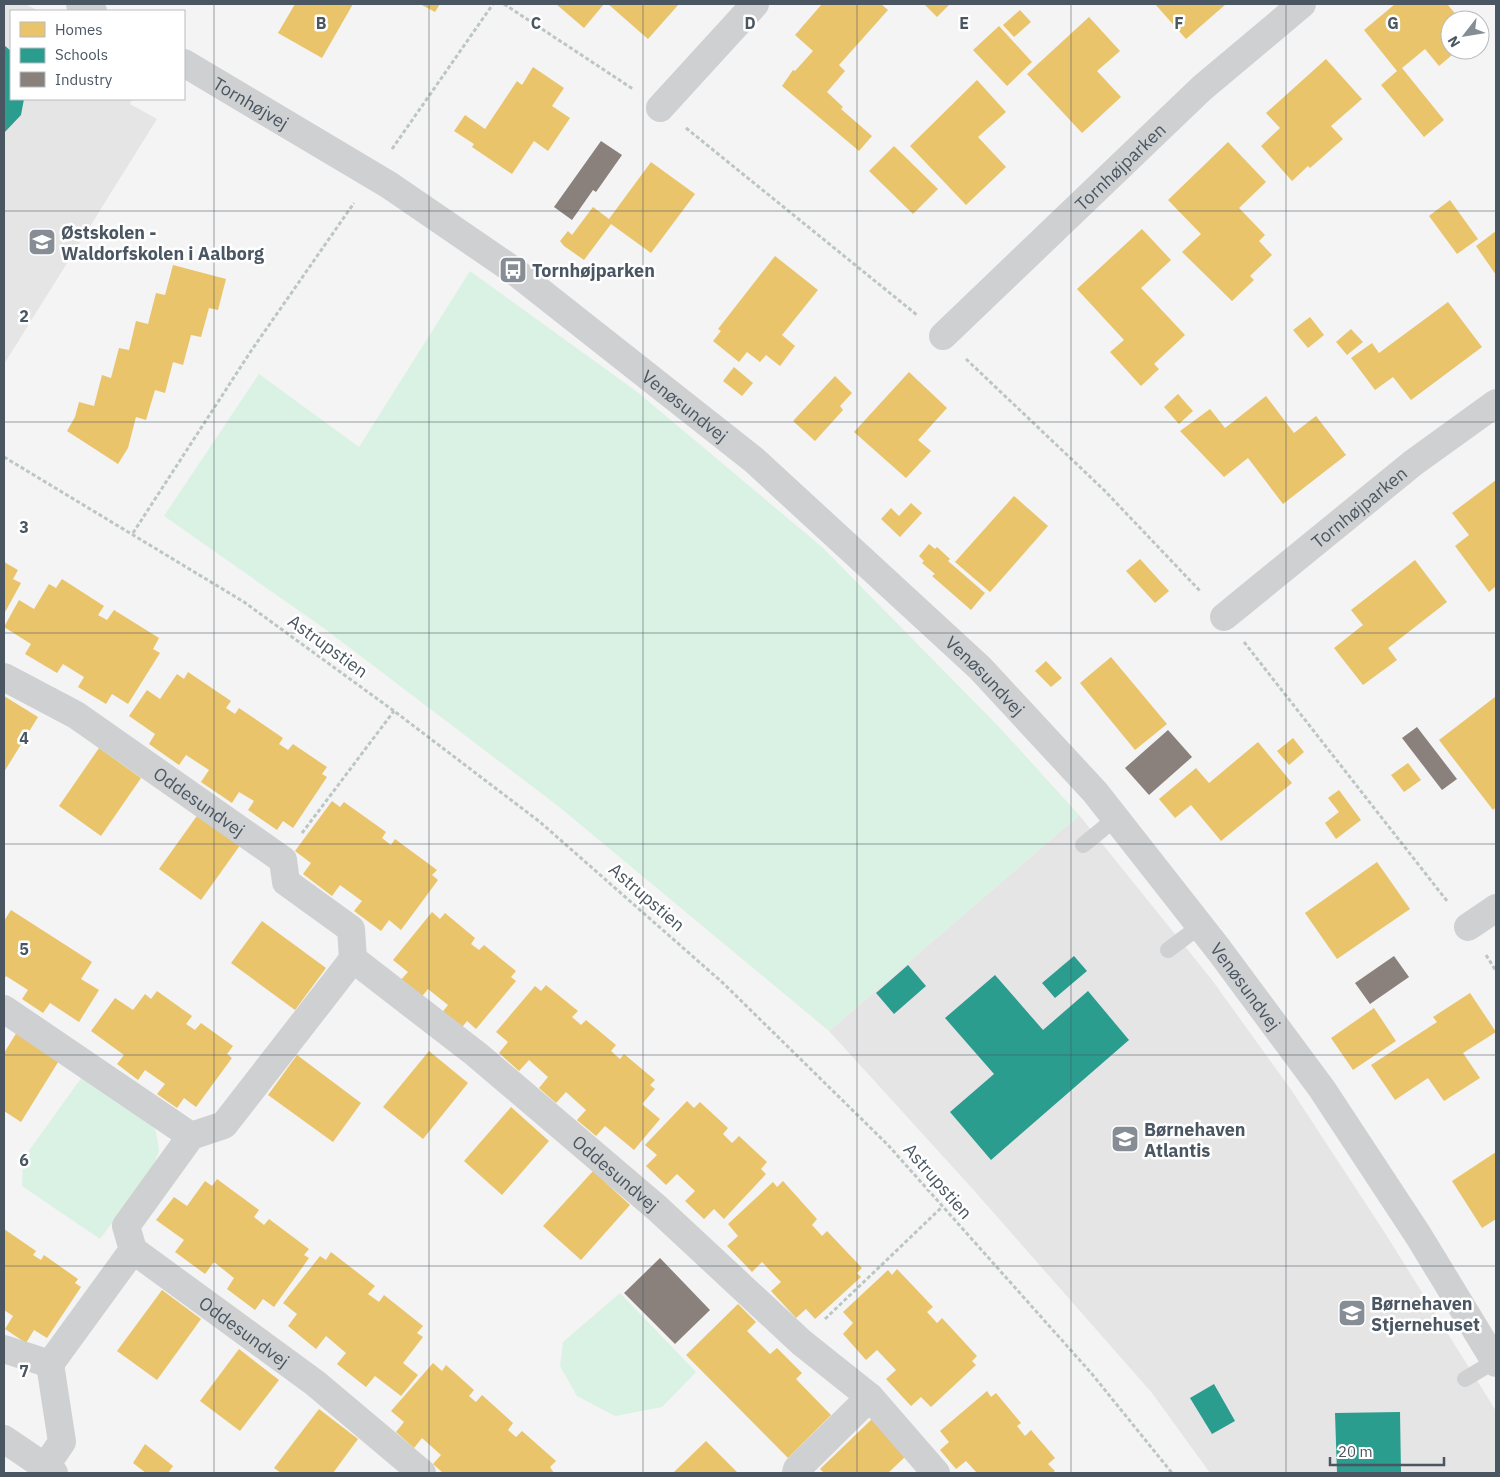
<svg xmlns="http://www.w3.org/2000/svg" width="1500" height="1477" viewBox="0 0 1500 1477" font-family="'IBM Plex Sans',sans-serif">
<rect width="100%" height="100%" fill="#f4f4f4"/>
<g fill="#e6e5e6">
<polygon points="4,4 25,4 39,11 11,11 11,99 132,99 130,104 157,119 4,364"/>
<polygon points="1079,815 1212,980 1292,1091 1385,1233 1496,1411 1496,1473 1210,1473 1152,1393 970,1186 829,1031"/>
</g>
<g fill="#d9f2e3">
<polygon points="470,271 636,391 822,547 1000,728 1079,815 829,1031 558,806 325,629 164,516 259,374 359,447"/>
<polygon points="82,1077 146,1118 156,1131 159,1151 153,1168 100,1239 22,1186 23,1159"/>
<polygon points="620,1293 696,1372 662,1407 615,1416 577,1396 560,1366 563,1342"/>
</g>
<g fill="#e9c46a">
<polygon points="295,4 353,4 322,58 278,33"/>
<polygon points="420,4 440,4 435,12"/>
<polygon points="556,4 604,4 584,28"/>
<polygon points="608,4 679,4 648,39"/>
<polygon points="822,4 881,4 888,10 839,65 845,71 827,92 843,107 841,109 872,136 859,151 782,86 793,70 795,71 813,51 795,35"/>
<polygon points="924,4 950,4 937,17"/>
<polygon points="1155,4 1226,4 1186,39"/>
<polygon points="1395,4 1447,4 1460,19 1450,20 1450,50 1458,50 1439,66 1425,49 1402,68 1444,120 1424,137 1381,85 1397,71 1364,30"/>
<polygon points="1020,10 1031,22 1014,37 1003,25"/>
<polygon points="1089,17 1120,51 1097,71 1121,97 1082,133 1027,74"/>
<polygon points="999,26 1032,62 1007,86 973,50"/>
<polygon points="1326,59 1362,99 1331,126 1343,139 1310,168 1308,166 1292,181 1261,146 1280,128 1266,113"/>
<polygon points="533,67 564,88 552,106 570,118 548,151 534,141 512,174 472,147 474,144 454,131 465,115 485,129 517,81 522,85"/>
<polygon points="977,80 1006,112 978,137 1006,167 966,205 910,146"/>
<polygon points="1228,142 1266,182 1239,208 1265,235 1259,241 1272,255 1250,276 1254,280 1232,301 1182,252 1201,234 1168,200"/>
<polygon points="894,146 938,189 913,214 869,171"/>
<polygon points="651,162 695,194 651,253 611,224 584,260 564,246 560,241 568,231 572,235 593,207 609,219"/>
<polygon points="1450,200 1478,239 1457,254 1429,216"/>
<polygon points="1142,229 1171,260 1141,288 1185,335 1154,364 1159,369 1141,386 1110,352 1124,340 1077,289"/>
<polygon points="1496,231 1496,275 1476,246"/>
<polygon points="775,256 818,290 782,335 795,346 780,366 766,355 760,362 747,352 739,362 713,341 721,331 718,329"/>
<polygon points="173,265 226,279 218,310 209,308 201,337 191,335 183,365 173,362 165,393 155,390 146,420 136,417 128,448 118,464 67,431 75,417 79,402 94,406 102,375 111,378 119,348 129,350 136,321 148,324 156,293 165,295"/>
<polygon points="1448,302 1482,347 1411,400 1393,377 1375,390 1351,358 1372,343 1379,353"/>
<polygon points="1310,317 1324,335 1308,348 1293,330"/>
<polygon points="1351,329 1363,342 1347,355 1336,342"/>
<polygon points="734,367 753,383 742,396 723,381"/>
<polygon points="909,372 947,408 918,440 931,451 906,478 854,432"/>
<polygon points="835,376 852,393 840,406 843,410 815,441 793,421"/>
<polygon points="1178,394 1193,411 1179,424 1164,407"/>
<polygon points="1266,396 1294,433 1316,416 1346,455 1283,504 1248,458 1224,477 1180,431 1210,409 1225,428"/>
<polygon points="1496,480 1496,586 1489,592 1455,546 1469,535 1452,513"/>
<polygon points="1014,496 1048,526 990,592 955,562"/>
<polygon points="911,503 922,513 900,537 881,519 891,508 899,516"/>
<polygon points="929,544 935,549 937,547 950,559 948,561 985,593 971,610 932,576 935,574 922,563 924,561 919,556"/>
<polygon points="1140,559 1169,591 1155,603 1126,571"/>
<polygon points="1415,560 1447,602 1388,648 1397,660 1363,685 1334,648 1363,625 1351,610"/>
<polygon points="4,562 18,570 13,579 21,583 4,614"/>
<polygon points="62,579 104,606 98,615 107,620 114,610 159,638 153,649 160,653 128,704 112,694 106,704 78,687 84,677 63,664 57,673 25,654 31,644 4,627 19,600 34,609 49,584 56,588"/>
<polygon points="1111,657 1167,724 1135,750 1080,683"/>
<polygon points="1046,661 1062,678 1051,687 1035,671"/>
<polygon points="188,672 231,701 226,708 235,714 239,708 283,738 279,744 288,750 293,744 327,767 322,774 327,777 293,828 283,821 277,830 248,810 254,801 239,792 232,803 201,782 209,770 186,755 179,765 149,744 155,734 129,716 147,690 160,699 177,674 184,679"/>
<polygon points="4,696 38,717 4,772"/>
<polygon points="1495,697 1496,807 1493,810 1439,740"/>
<polygon points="1293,738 1304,752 1289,765 1277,751"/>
<polygon points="1258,742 1292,783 1221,841 1191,805 1175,818 1159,799 1196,768 1209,783"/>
<polygon points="99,748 141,778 101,836 59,806"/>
<polygon points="1408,763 1421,780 1404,792 1391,775"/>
<polygon points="1339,790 1361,820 1336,839 1325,823 1339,812 1328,798"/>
<polygon points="332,801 340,807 344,802 386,832 382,838 391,845 395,839 437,870 432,875 438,880 401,930 389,920 381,931 354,911 362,901 340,885 332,896 303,874 311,863 295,851"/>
<polygon points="199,813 241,844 201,900 159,869"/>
<polygon points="1377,862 1410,909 1337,959 1305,913"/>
<polygon points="11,910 92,962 81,979 99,990 79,1022 50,1003 43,1013 22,999 28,990 6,976 4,980 4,921"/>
<polygon points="432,912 440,919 445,913 475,938 471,944 479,950 484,945 516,971 511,977 516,981 476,1029 467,1021 459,1031 440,1015 448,1005 428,989 419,1000 398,983 408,972 393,960"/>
<polygon points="262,921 326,968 295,1010 231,963"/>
<polygon points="546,985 578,1011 572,1017 581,1025 586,1020 616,1045 611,1051 620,1059 624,1054 655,1080 650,1085 655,1089 642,1104 660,1119 634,1150 605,1126 596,1136 577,1120 586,1110 566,1092 556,1103 539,1088 548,1077 529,1060 519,1071 499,1053 508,1042 496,1032 535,986 541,991"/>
<polygon points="157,991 192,1016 186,1024 195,1030 201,1023 233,1046 227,1054 232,1058 196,1107 184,1098 177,1108 157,1094 165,1084 145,1070 138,1080 117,1064 124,1055 91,1031 115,998 133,1010 145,994 151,999"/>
<polygon points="1470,993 1496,1032 1463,1053 1480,1078 1444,1101 1428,1078 1395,1100 1371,1065 1437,1022 1433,1017"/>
<polygon points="1374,1008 1396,1041 1353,1070 1331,1038"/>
<polygon points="17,1032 60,1059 21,1122 4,1111 4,1053"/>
<polygon points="429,1051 468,1083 423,1139 383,1107"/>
<polygon points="297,1055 361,1103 333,1142 268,1095"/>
<polygon points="687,1101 694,1108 700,1102 728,1128 723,1134 732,1143 739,1136 767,1162 761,1169 766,1174 724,1219 714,1209 704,1219 685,1201 695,1191 677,1174 666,1185 646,1166 657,1155 645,1145"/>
<polygon points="511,1107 549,1141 502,1195 464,1161"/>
<polygon points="1496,1152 1496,1219 1482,1228 1452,1181"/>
<polygon points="593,1171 630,1205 581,1260 543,1226"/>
<polygon points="217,1179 259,1210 254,1217 264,1225 269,1219 309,1249 304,1255 309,1258 274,1307 263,1299 255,1310 227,1289 234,1278 214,1262 205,1274 175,1252 184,1240 156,1220 174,1197 187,1206 205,1181 212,1186"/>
<polygon points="783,1181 817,1219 812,1225 822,1236 827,1231 862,1268 857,1273 861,1277 815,1319 806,1309 796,1318 771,1291 781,1282 762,1262 752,1272 727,1246 738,1236 728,1224 773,1182 777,1187"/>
<polygon points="4,1229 36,1251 33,1255 41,1260 44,1255 78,1279 75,1283 81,1287 47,1338 34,1330 26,1343 5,1329 13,1316 4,1310"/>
<polygon points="331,1252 375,1286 368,1294 379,1302 384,1295 423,1326 417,1333 423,1337 403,1363 418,1375 401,1396 375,1376 366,1387 337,1364 346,1353 326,1336 316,1349 288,1326 297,1314 283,1303 320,1256 326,1260"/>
<polygon points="897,1269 933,1307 927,1312 937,1323 942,1318 977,1356 972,1361 976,1365 931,1407 921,1397 911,1406 886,1379 896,1370 877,1350 866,1360 843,1334 853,1323 843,1312 888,1270 892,1275"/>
<polygon points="162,1290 201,1319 157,1380 117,1351"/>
<polygon points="738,1304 756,1322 747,1331 770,1354 777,1348 802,1373 796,1379 831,1415 788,1458 686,1355"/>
<polygon points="239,1349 279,1380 240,1431 200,1401"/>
<polygon points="433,1363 442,1371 446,1365 474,1390 469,1396 476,1402 482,1395 513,1423 508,1430 516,1437 522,1431 556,1461 550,1467 554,1473 443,1473 433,1464 441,1455 422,1438 414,1448 396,1432 404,1422 391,1411"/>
<polygon points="987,1391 991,1397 996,1393 1021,1423 1017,1426 1025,1436 1031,1430 1055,1458 1048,1464 1055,1471 1052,1473 977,1473 966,1461 956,1469 940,1450 949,1442 940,1431"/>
<polygon points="319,1409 358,1439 333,1473 281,1473 274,1468"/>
<polygon points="872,1419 907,1455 888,1473 824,1473 820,1469"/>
<polygon points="706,1441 738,1473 673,1473"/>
<polygon points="145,1444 173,1466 168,1473 146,1473 133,1463"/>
</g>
<g fill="#2a9d8f">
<polygon points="4,45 11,51 11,99 24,99 21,115 4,133"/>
<polygon points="1074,956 1087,971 1055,998 1042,983"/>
<polygon points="908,965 926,986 894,1014 876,993"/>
<polygon points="995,975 1043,1030 1088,991 1129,1040 991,1160 950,1112 994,1074 945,1018"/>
<polygon points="1214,1384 1235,1421 1212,1434 1190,1398"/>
<polygon points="1400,1412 1401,1473 1337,1473 1335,1413"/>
</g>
<g fill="#8a817c">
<polygon points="601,141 622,155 596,192 593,190 572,220 554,207"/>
<polygon points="1417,727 1457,779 1442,790 1402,738"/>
<polygon points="1168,730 1192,757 1149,795 1125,768"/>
<polygon points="1394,956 1409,977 1370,1004 1355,983"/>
<polygon points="660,1258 710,1310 675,1344 624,1293"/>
</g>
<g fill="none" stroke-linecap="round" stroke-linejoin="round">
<g stroke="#bcc7c4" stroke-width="3" stroke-dasharray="4 2.5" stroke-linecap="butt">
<polyline points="504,4 633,89"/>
<polyline points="686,128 917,315"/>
<polyline points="392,149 493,4"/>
<polyline points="966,359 1104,490 1201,592"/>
<polyline points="4,457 244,602 394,711 540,822 723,983 888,1145 1092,1374 1172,1473"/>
<polyline points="133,533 251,351 354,203"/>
<polyline points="1244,642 1447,901"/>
<polyline points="302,833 394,711"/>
<polyline points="1486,955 1496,971"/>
<polyline points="825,1319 942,1207"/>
</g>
<g stroke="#ced0d2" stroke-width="16">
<polyline points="1083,845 1116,818"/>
<polyline points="1168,950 1200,926"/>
<polyline points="1465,1379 1495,1361"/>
</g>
<g stroke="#ced0d2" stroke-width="28">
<polyline points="80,4 93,11"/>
<path id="s1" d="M184 63 389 185 513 270 754 460 980 668 1095 792 1219 950 1322 1089 1418 1235 1496 1363"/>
<polyline points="660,108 755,4"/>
<path id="s2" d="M943 336 1202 88 1302 4"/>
<path id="s3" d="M1224 617 1413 463 1496 403"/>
<path id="s4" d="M4 677 76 715 283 860 286 882 351 929 353 959 224 1125 191 1136 126 1226 133 1250 50 1364 4 1349"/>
<polyline points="1468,927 1496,908"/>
<path id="s5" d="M353 959 476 1054 657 1208 801 1342 870 1397 936 1473"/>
<polyline points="4,1009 191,1136"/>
<path id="s6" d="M133 1250 315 1383 422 1473"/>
<polyline points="4,1439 54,1473"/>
<polyline points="45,1467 62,1442 50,1364"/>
<polyline points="796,1473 797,1469 870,1397"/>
</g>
</g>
<path fill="none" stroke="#4a5661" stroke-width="1" stroke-opacity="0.55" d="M214 4V1473M429 4V1473M643 4V1473M857 4V1473M1071 4V1473M1286 4V1473M4 211H1496M4 422H1496M4 633H1496M4 844H1496M4 1055H1496M4 1266H1496"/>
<defs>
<symbol id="school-square" viewBox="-11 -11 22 22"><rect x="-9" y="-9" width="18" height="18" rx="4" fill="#868d94" stroke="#fff"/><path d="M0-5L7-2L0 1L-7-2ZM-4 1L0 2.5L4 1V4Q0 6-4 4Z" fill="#fff"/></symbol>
<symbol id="bus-square" viewBox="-11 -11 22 22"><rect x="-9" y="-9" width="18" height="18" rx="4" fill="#868d94" stroke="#fff"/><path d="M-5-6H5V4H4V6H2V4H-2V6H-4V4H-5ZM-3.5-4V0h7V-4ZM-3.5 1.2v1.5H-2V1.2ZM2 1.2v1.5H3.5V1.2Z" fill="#fff"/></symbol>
</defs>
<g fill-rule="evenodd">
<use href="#school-square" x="26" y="226" width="32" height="32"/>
<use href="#bus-square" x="497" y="254" width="32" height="32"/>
<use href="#school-square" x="1109" y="1123" width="32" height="32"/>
<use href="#school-square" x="1336" y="1297" width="32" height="32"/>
</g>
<g text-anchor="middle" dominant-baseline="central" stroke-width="5" stroke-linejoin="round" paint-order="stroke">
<g font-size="18" fill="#4a5661" stroke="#fff">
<text stroke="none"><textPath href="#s1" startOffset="78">Tornhøjvej</textPath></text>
<text stroke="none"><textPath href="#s2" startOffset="245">Tornhøjparken</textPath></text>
<text stroke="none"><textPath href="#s1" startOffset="608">Venøsundvej</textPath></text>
<text stroke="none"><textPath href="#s3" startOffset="174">Tornhøjparken</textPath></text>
<text transform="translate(328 646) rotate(36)">Astrupstien</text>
<text stroke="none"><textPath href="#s1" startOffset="1012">Venøsundvej</textPath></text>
<text stroke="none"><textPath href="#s4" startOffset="232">Oddesundvej</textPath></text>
<text transform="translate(647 897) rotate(41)">Astrupstien</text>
<text stroke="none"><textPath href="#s1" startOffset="1418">Venøsundvej</textPath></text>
<text stroke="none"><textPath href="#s5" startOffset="339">Oddesundvej</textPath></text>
<text transform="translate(938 1181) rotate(49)">Astrupstien</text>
<text stroke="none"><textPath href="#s6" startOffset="138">Oddesundvej</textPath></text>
</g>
<g font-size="18" font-weight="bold" fill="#4a5661" stroke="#fff" text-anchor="start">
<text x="61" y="232">Østskolen -<tspan x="61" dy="21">Waldorfskolen i Aalborg</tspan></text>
<text x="532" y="270">Tornhøjparken</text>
<text x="1144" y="1129">Børnehaven<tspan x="1144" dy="21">Atlantis</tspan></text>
<text x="1371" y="1303">Børnehaven<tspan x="1371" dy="21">Stjernehuset</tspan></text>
</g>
</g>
<g font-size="16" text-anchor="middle" font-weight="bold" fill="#4a5661" stroke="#fff" stroke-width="5" stroke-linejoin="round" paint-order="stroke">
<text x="321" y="29">B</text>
<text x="536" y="29">C</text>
<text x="750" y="29">D</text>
<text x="964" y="29">E</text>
<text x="1179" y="29">F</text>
<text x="1393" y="29">G</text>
<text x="24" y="322">2</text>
<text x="24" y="533">3</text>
<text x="24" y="744">4</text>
<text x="24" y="955">5</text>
<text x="24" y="1166">6</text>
<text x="24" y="1377">7</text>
</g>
<rect width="1500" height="1477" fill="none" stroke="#4a5661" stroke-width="10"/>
<rect x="10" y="10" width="175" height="90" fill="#ffffff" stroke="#b7bbc0"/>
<rect x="20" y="22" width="25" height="15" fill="#e9c46a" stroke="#b7bbc0"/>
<text x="55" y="35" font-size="15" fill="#4a5661">Homes</text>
<rect x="20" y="48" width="25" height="15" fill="#2a9d8f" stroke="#b7bbc0"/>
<text x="55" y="60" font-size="15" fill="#4a5661">Schools</text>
<rect x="20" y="72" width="25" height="15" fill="#8a817c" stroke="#b7bbc0"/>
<text x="55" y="85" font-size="15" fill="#4a5661">Industry</text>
<g transform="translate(1465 35) rotate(239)"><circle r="24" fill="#ffffff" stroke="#b7bbc0"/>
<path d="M0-4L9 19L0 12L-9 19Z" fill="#868d94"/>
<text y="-8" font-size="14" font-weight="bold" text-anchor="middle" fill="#4a5661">N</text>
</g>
<path d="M1330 1457v8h114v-8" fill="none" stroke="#4a5661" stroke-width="2.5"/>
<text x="1338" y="1457" font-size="15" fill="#4a5661" stroke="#ffffff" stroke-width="4" paint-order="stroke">20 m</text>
</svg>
